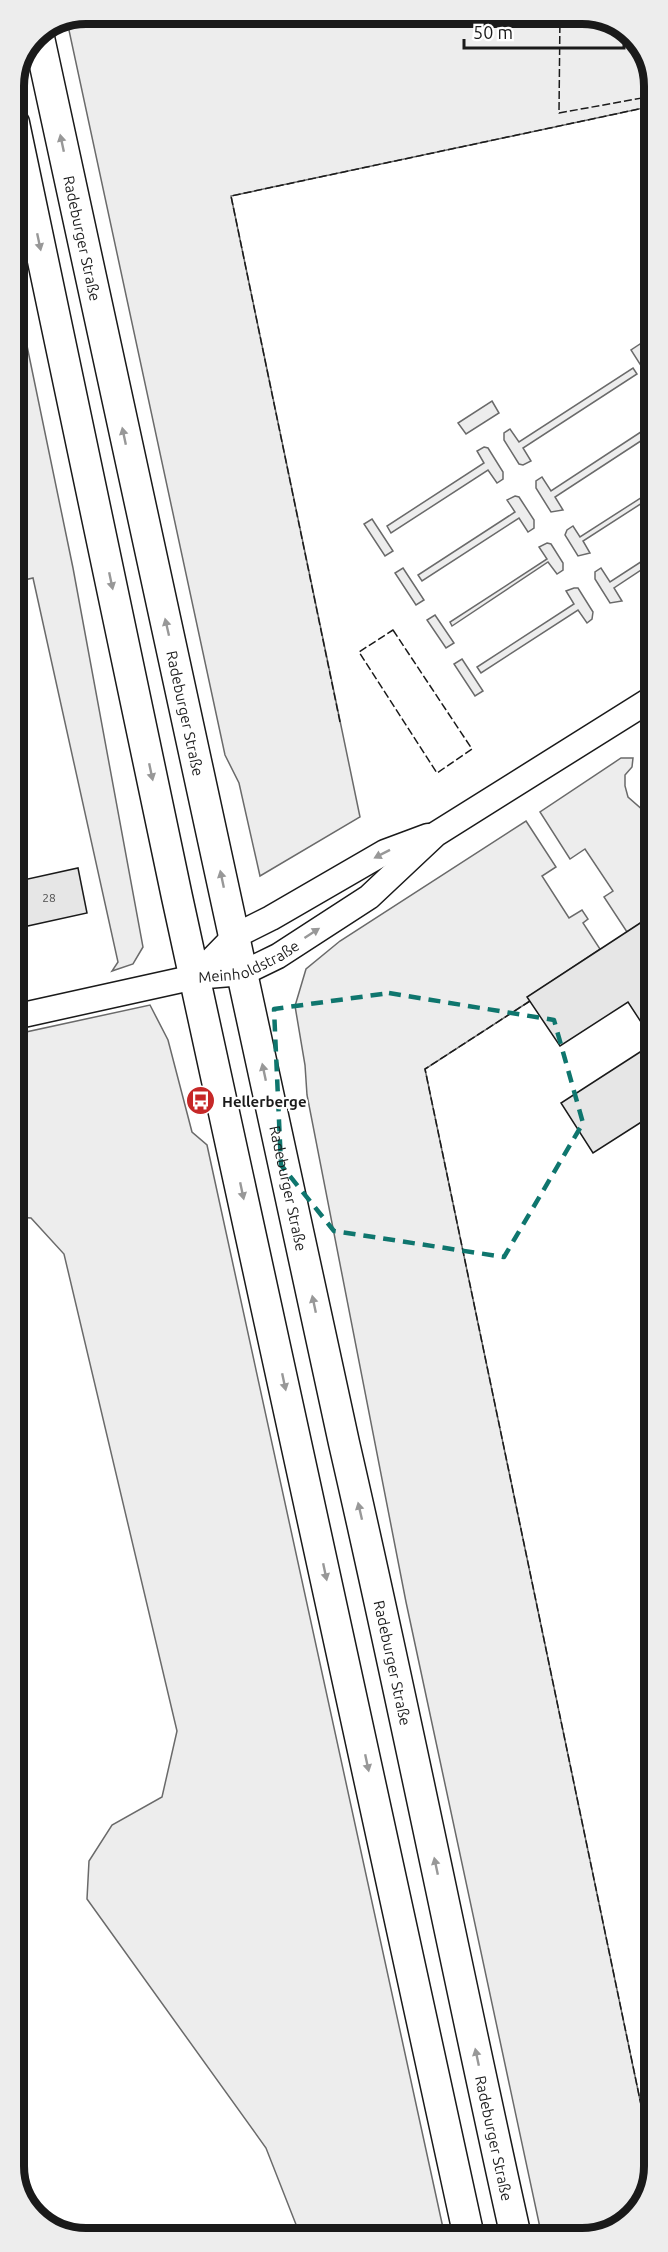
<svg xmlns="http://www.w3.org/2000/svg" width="668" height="2252" viewBox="0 0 668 2252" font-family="Ubuntu,sans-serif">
<rect width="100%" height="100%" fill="#fff"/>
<g fill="#ededed" stroke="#6a6a6a" stroke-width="1.5">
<polygon points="86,14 591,14 630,32 653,72 653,106 231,196 360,817 260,876 239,783 225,755 67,21"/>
<polygon points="14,283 73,568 143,947 133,964 112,971 118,962 33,578 20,581 14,551"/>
<polygon points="640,344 653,365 652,383 631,350"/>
<polygon points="633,368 637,374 523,448 531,461 523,465 519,464 504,440 504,433 510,429 519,442"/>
<polygon points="492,401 499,413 466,434 458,423"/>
<polygon points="653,424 653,433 555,497 563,510 551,512 536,488 536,481 542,477 551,491"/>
<polygon points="484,447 488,448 503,472 503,479 497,483 488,470 391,533 387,526 484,463 477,451"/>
<polygon points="653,490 653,496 583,541 590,553 578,556 565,535 567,530 573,526 580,537"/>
<polygon points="515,496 519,497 534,520 534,528 528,532 519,518 422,581 418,575 515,512 507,500"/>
<polygon points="372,519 393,551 385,556 364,524"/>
<polygon points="547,543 551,544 563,563 563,570 557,574 548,562 452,626 450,622 547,559 539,547"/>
<polygon points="653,554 653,562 614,588 622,601 610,603 595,579 595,572 601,568 610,582"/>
<polygon points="403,568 424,600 416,605 395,573"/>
<polygon points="574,588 578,588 593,612 592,619 587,623 578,610 481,673 477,667 574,604 566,591"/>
<polygon points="435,615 454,643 446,648 427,620"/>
<polygon points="462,659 483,691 475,696 454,664"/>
<polygon points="621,758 633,758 632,767 625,775 625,786 628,797 645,812 654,840 654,914 627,932 604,897 613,891 585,849 570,859 540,812"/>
<polygon points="526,821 556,867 542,876 569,918 582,910 588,919 583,923 600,949 528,997 530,1001 425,1069 654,2167 639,2210 596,2237 542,2237 406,1602 307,1095 305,1065 295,1006 306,969 340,941"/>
<polygon points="150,1005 168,1040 192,1132 207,1145 445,2237 295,2238 297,2227 266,2148 87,1899 89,1861 112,1825 162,1797 177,1731 64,1254 31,1218 14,1217 14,1134 21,1133 14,1106 14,1043 17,1034"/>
<polygon points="14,1290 27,1310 14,1414"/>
</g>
<g fill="#e6e6e6" stroke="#1a1a1a" stroke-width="1.5">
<polygon points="78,868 87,913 14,929 14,882"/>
<polygon points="654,914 654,1042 628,1002 560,1046 527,997"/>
<polygon points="654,1043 654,1114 593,1153 561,1103"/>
</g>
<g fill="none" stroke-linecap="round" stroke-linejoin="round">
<defs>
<g id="minor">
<polyline points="195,977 235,936 271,918 385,852 428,836"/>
<path id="s1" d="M14 1017 195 977 243 973 278 956 369 897 436 834 653 698"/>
</g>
<g id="major">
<path id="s2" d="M38 33 344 1443C405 1707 457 1973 516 2237"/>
<polyline points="14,123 177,897 469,2237"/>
</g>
</defs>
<use href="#minor" stroke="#1a1a1a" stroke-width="27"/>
<use href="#major" stroke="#1a1a1a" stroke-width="33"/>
<use href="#minor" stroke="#fff" stroke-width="24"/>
<use href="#major" stroke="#fff" stroke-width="30"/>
<g stroke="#1a1a1a" stroke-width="1.5" stroke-dasharray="8 3" stroke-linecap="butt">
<polyline points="560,14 559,113 653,96"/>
<polygon points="393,630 472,749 437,773 359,652"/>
<polyline points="340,722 231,196 653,106"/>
<polyline points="530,1001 425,1069 654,2167"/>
</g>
</g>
<defs><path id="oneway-solid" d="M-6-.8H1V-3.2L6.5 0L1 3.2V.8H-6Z" transform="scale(1.5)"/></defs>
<g fill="#989898">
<use href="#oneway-solid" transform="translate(62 143) rotate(-102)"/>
<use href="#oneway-solid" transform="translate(39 242) rotate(78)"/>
<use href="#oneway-solid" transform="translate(124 436) rotate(-102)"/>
<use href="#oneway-solid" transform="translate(111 581) rotate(78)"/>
<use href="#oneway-solid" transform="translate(167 627) rotate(-103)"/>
<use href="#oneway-solid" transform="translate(151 772) rotate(78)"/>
<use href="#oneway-solid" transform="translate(382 854) rotate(153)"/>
<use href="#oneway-solid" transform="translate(222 879) rotate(-102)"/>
<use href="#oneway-solid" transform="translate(312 933) rotate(-33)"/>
<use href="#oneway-solid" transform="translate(264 1072) rotate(-102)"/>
<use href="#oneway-solid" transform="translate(242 1191) rotate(78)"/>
<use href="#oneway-solid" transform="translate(314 1304) rotate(-102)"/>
<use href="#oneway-solid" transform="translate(284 1382) rotate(78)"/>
<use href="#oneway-solid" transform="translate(360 1511) rotate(-103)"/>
<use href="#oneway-solid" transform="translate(325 1572) rotate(78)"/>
<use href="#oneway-solid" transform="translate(367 1763) rotate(78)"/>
<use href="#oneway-solid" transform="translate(436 1866) rotate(-102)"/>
<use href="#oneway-solid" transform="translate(477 2057) rotate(-102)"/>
</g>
<path fill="none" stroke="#0f766e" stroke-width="4.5" stroke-dasharray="12 8" stroke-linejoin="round" d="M389 993 554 1020 583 1123 504 1257 334 1231 281 1165 274 1009Z"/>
<defs>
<symbol id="bus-disc" viewBox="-11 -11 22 22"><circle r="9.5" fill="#c62828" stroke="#fff"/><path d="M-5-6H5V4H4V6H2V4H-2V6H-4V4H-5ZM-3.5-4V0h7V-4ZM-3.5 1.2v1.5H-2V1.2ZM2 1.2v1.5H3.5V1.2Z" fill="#fff"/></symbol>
</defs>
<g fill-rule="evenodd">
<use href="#bus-disc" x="184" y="1084" width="33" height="33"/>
</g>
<g text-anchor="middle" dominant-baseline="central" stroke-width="4.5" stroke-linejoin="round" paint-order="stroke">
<g font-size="12" fill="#4d4d4d">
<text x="49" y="897">28</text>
</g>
<g font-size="15" fill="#1a1a1a" stroke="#fff">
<text stroke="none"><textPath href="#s2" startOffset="210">Radeburger Straße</textPath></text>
<text stroke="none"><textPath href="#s2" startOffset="696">Radeburger Straße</textPath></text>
<text stroke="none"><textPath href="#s1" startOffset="242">Meinholdstraße</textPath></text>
<text stroke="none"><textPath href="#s2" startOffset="1182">Radeburger Straße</textPath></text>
<text stroke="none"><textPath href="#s2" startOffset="1668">Radeburger Straße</textPath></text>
<text stroke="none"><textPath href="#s2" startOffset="2154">Radeburger Straße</textPath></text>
</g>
<g font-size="15" font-weight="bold" fill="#1a1a1a" stroke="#fff" text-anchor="start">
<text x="222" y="1101">Hellerberge</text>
</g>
</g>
<path d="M0 0H668V2252H0ZM86 24H582A62 62 0 0 1 644 86V2166A62 62 0 0 1 582 2228H86A62 62 0 0 1 24 2166V86A62 62 0 0 1 86 24Z" fill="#ededed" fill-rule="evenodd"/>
<path fill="none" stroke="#1a1a1a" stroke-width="8" d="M86 24H582A62 62 0 0 1 644 86V2166A62 62 0 0 1 582 2228H86A62 62 0 0 1 24 2166V86A62 62 0 0 1 86 24Z"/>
<path d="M464 39v9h160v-9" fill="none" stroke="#1a1a1a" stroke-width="3"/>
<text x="473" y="39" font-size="18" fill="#1a1a1a" stroke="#ffffff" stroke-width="4.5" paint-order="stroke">50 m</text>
</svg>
